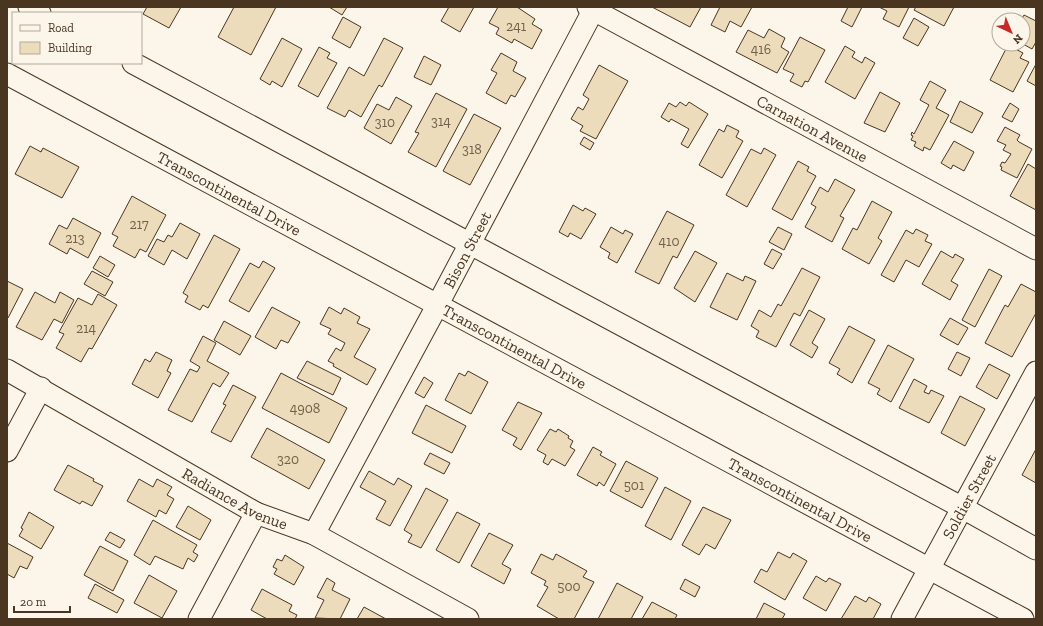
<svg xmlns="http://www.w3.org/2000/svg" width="1043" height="626" viewBox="0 0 1043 626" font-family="'Zilla Slab',serif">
<rect width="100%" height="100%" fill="#fbf6e9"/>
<g fill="#ecdcbc" stroke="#4a3520">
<polygon points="147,7 181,7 169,28 143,14"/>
<polygon points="234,7 276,7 251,55 218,37"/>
<polygon points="329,7 347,7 342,15"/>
<polygon points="449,7 474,7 460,32 441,21"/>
<polygon points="498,7 517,7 535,19 532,24 542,30 532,49 514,39 512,43 496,34 499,28 489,23"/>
<polygon points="652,7 701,7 690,27"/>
<polygon points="720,7 752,7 741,27 730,21 725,32 711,25"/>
<polygon points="848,7 862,7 852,27 841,21"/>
<polygon points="879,7 909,7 899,27 883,19 887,11"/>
<polygon points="916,7 954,7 944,26 914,10"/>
<polygon points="1024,15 1036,21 1036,42 1032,49 1023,44 1023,20 1021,20"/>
<polygon points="343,17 361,27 350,48 332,38"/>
<polygon points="914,18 929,27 918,46 903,38"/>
<polygon points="769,29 785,38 781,47 789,52 777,73 736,52 748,30 764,38"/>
<polygon points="800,37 825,50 808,82 805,81 802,87 790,81 794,74 783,69"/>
<polygon points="282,38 302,49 282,87 272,81 270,85 260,79"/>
<polygon points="384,38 403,48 382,87 379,85 361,117 349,110 345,117 327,108 349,67 364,76"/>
<polygon points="1008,45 1023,53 1020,58 1029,62 1013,92 990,80"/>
<polygon points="845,46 855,52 852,57 862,63 865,57 875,63 855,99 825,82"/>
<polygon points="319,47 330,53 327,58 337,63 318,97 298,86"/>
<polygon points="501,53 517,62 513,71 526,78 515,97 511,95 506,104 486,93 497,73 491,70"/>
<polygon points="424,56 441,65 431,85 414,77"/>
<polygon points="1036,64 1036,86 1027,81"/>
<polygon points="599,65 628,81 596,139 580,131 583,126 571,119 578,107 583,110 589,99 583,95"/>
<polygon points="930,81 946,90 936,108 949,115 930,150 924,147 923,151 914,146 916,142 911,140 913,136 911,135 912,132 914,134 929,105 920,100"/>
<polygon points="880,92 900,103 885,132 864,123"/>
<polygon points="436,93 467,109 436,167 408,152 419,133 415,132"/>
<polygon points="396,97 412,106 391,144 364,128 377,104 389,110"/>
<polygon points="960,101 983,113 972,133 950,122"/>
<polygon points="680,102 686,106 689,102 708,114 688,148 681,144 689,129 671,119 669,122 661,117 669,103 676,107"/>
<polygon points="1010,103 1019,109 1012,122 1002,117"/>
<polygon points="474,114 501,128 470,185 443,171"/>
<polygon points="727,125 739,131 736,137 743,141 722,178 699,165 719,129 724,132"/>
<polygon points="1005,127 1020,135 1017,140 1019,142 1032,149 1017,178 1001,170 1002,167 1000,166 1002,162 1005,163 1011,154 1003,150 1006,145 997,141"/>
<polygon points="584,137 594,143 590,150 580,144"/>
<polygon points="954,141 974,152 964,171 953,165 951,169 941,163"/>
<polygon points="30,146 41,152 43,148 79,167 62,198 15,174"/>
<polygon points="764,148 776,155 747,207 726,195 751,149 761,154"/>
<polygon points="798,161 809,167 807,171 816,176 792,220 772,209"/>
<polygon points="1028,164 1036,169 1036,210 1010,196"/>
<polygon points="835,179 855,190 840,216 844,218 832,242 805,227 816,207 811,204 820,187 828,192"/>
<polygon points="132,196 166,215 146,252 140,249 135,258 113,246 118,237 112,234"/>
<polygon points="872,201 892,212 878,238 882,241 869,264 842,249 853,228 857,230"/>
<polygon points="573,205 583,211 585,208 596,214 581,239 570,233 568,237 559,232"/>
<polygon points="667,211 694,225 677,258 673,256 659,284 635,272"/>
<polygon points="73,218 101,233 88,258 70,248 67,254 49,244 59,225 67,229"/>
<polygon points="180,223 200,234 187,259 172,250 164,265 148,256 157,239 164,242 168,235 172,237"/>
<polygon points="611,227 623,234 625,230 633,234 617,263 608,258 610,253 600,247"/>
<polygon points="778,227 792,234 784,250 769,242"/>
<polygon points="916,229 928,235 925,241 932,244 919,267 906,260 894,282 881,275 906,230 913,234"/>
<polygon points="214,235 240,249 208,308 203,305 200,310 185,302 188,296 183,293"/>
<polygon points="772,249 782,254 773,269 764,264"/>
<polygon points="695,251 717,263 695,302 674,288"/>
<polygon points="941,251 953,258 955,254 964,259 951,281 958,285 950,300 922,284"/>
<polygon points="100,256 115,265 108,277 93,268"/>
<polygon points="263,261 275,268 249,312 229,301 250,263 259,268"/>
<polygon points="802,268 820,277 800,316 794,313 776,347 756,337 759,331 751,326 759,310 771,317 778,304 781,306"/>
<polygon points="989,269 1002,276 975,327 962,320"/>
<polygon points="92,271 113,282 105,296 84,284"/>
<polygon points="727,273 743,281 745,276 756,281 737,320 710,307"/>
<polygon points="7,281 23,289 8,318 7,317"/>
<polygon points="1021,284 1036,292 1036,313 1012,357 985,343 1005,305 1008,307"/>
<polygon points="35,292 55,303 60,292 74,300 62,323 54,319 42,340 16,327"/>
<polygon points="98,294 117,305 92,349 89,348 81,362 56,348 64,334 59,332 78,298 92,305"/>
<polygon points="272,307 300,322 288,343 281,340 276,349 255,337"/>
<polygon points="329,307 341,314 344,308 360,317 357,323 370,329 354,357 376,369 367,385 333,366 334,364 328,361 336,348 341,351 345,343 328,334 331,329 320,324"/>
<polygon points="809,310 825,319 812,343 818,347 812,358 790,345"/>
<polygon points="950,318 968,328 958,345 940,335"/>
<polygon points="224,321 251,336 240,355 214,340"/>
<polygon points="849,326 875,340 852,383 837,374 840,369 829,363"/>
<polygon points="203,336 216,343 207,361 229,373 220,387 213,383 192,422 168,410 190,369 197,372 200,367 190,361"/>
<polygon points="888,345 914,359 891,402 877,394 880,389 868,383"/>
<polygon points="156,352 172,360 167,371 171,373 158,398 132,384 145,359 150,362"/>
<polygon points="957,352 970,358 961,376 948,369"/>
<polygon points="307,361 341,378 333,395 297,378"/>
<polygon points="989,364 1010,375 997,399 976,387"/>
<polygon points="468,371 488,382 471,414 445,400 459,373 465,376"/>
<polygon points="281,373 347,408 329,443 262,408"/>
<polygon points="424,377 433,383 424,398 415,393"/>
<polygon points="914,379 927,386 924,392 929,394 931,390 944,396 929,423 899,408"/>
<polygon points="233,385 256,397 231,442 211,432 226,405 223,404"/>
<polygon points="960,396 985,409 965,446 941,433"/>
<polygon points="518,402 542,413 521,450 513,445 517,438 502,430"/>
<polygon points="426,405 466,426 452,453 412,433"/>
<polygon points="267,428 325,460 309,489 251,457"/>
<polygon points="550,429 556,432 558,429 569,436 568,438 573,441 570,447 575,450 565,466 552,459 548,465 543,462 546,455 537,450"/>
<polygon points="593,447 602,452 600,455 616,464 604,486 599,482 597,486 577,475"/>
<polygon points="1036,449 1036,483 1022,475"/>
<polygon points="430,453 450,463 444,474 424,464"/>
<polygon points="626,461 658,478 642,508 610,491"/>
<polygon points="68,465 94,479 93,481 103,486 92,506 82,501 80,504 54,490"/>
<polygon points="369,471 394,485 398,478 412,486 390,526 376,519 386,501 360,487"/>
<polygon points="139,479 153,487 157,479 172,487 167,495 174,499 166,514 159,510 156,517 127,501"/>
<polygon points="665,487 691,501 671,540 645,526"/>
<polygon points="426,488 448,500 421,548 408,542 412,535 404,530"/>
<polygon points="188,506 211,520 200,540 176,527"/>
<polygon points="703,507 731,520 715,549 706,544 699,555 682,545"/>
<polygon points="29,512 54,527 41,549 19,536 23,529 21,528"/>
<polygon points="457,512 480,524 459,563 436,550"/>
<polygon points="153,520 197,545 193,552 198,555 194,562 188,558 183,569 155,556 150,565 134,555"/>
<polygon points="110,532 125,540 120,548 105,540"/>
<polygon points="489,533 513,545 502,564 511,569 504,584 471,566"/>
<polygon points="7,543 33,557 27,569 20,566 14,578 7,574"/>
<polygon points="100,546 128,561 113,591 84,575"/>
<polygon points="778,552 790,558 793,553 807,561 785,600 754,582 761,569 767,572"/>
<polygon points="541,554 553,560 556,554 587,571 583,577 594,582 574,619 559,619 537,606 548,587 544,585 546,581 531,573"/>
<polygon points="285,555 304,567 294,585 274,574 277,569 273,567 277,559 282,561"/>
<polygon points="149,575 177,591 162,618 134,603"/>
<polygon points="816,576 826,582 829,578 841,584 826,611 803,598"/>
<polygon points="327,578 335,583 332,590 350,599 340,619 315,618 324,600 317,597"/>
<polygon points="685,579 700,587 695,597 680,589"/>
<polygon points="617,583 643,597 631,619 598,619"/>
<polygon points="95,584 124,600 117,613 88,598"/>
<polygon points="262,589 292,605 289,611 297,615 295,619 267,619 251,610"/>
<polygon points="855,596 866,602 869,597 881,604 873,619 841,619"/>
<polygon points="652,602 677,615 675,619 642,619"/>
<polygon points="764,603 785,614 782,619 756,619"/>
<polygon points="364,607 386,619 357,619"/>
</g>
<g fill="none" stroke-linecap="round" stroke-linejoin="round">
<defs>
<g id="minor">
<polyline points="29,7 40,13"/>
<path id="s1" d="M588 7 1036 249"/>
<polyline points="133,63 961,507 1036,549"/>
<path id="s2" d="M7 74 1023 619"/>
<path id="s3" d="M7 370 256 513 314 534 468 619"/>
<polyline points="7,451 41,388"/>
<path id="s4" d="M314 534 438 304 595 7"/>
<polyline points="199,619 256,513"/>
<path id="s5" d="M902 619 1036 372"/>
</g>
</defs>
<use href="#minor" stroke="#4a3520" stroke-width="23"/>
<use href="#minor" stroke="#fbf6e9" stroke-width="21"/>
</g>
<g text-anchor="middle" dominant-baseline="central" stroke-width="3" stroke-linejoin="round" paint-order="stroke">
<g font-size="14" fill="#725f47">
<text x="516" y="26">241</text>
<text x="761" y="49">416</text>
<text x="441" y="121">314</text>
<text x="385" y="122">310</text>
<text x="472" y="149">318</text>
<text x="139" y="224">217</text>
<text x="75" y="238">213</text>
<text x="669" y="241">410</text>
<text x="86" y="328">214</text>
<text x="305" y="408">4908</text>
<text x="288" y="459">320</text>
<text x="634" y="485">501</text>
<text x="569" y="586">500</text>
</g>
<g font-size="16" fill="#4a3520" stroke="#fbf6e9">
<text stroke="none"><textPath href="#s1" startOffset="255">Carnation Avenue</textPath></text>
<text stroke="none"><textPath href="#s2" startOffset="252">Transcontinental Drive</textPath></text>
<text stroke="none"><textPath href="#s4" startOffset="323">Bison Street</textPath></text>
<text stroke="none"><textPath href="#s2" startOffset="576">Transcontinental Drive</textPath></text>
<text stroke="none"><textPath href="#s5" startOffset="140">Soldier Street</textPath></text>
<text stroke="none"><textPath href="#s3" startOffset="262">Radiance Avenue</textPath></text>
<text stroke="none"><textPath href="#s2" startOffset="900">Transcontinental Drive</textPath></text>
</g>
</g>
<rect width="1043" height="626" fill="none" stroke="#4a3520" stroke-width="16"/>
<rect x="12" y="12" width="130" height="52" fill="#fbf6e9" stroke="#b4a999"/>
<rect x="20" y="25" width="20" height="6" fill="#fbf6e9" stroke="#b4a999"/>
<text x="48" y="32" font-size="12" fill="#4a3520">Road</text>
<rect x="20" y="42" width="20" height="12" fill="#ecdcbc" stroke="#b4a999"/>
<text x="48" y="52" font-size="12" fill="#4a3520">Building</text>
<g transform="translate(1011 32) rotate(136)"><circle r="19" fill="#fbf6e9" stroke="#b4a999"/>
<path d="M0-3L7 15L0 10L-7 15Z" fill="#c62828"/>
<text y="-6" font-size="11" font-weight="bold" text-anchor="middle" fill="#4a3520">N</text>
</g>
<path d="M14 606v6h56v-6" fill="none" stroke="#4a3520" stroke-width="2"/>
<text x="20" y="606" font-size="12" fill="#4a3520" stroke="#fbf6e9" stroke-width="3" paint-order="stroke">20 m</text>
</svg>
